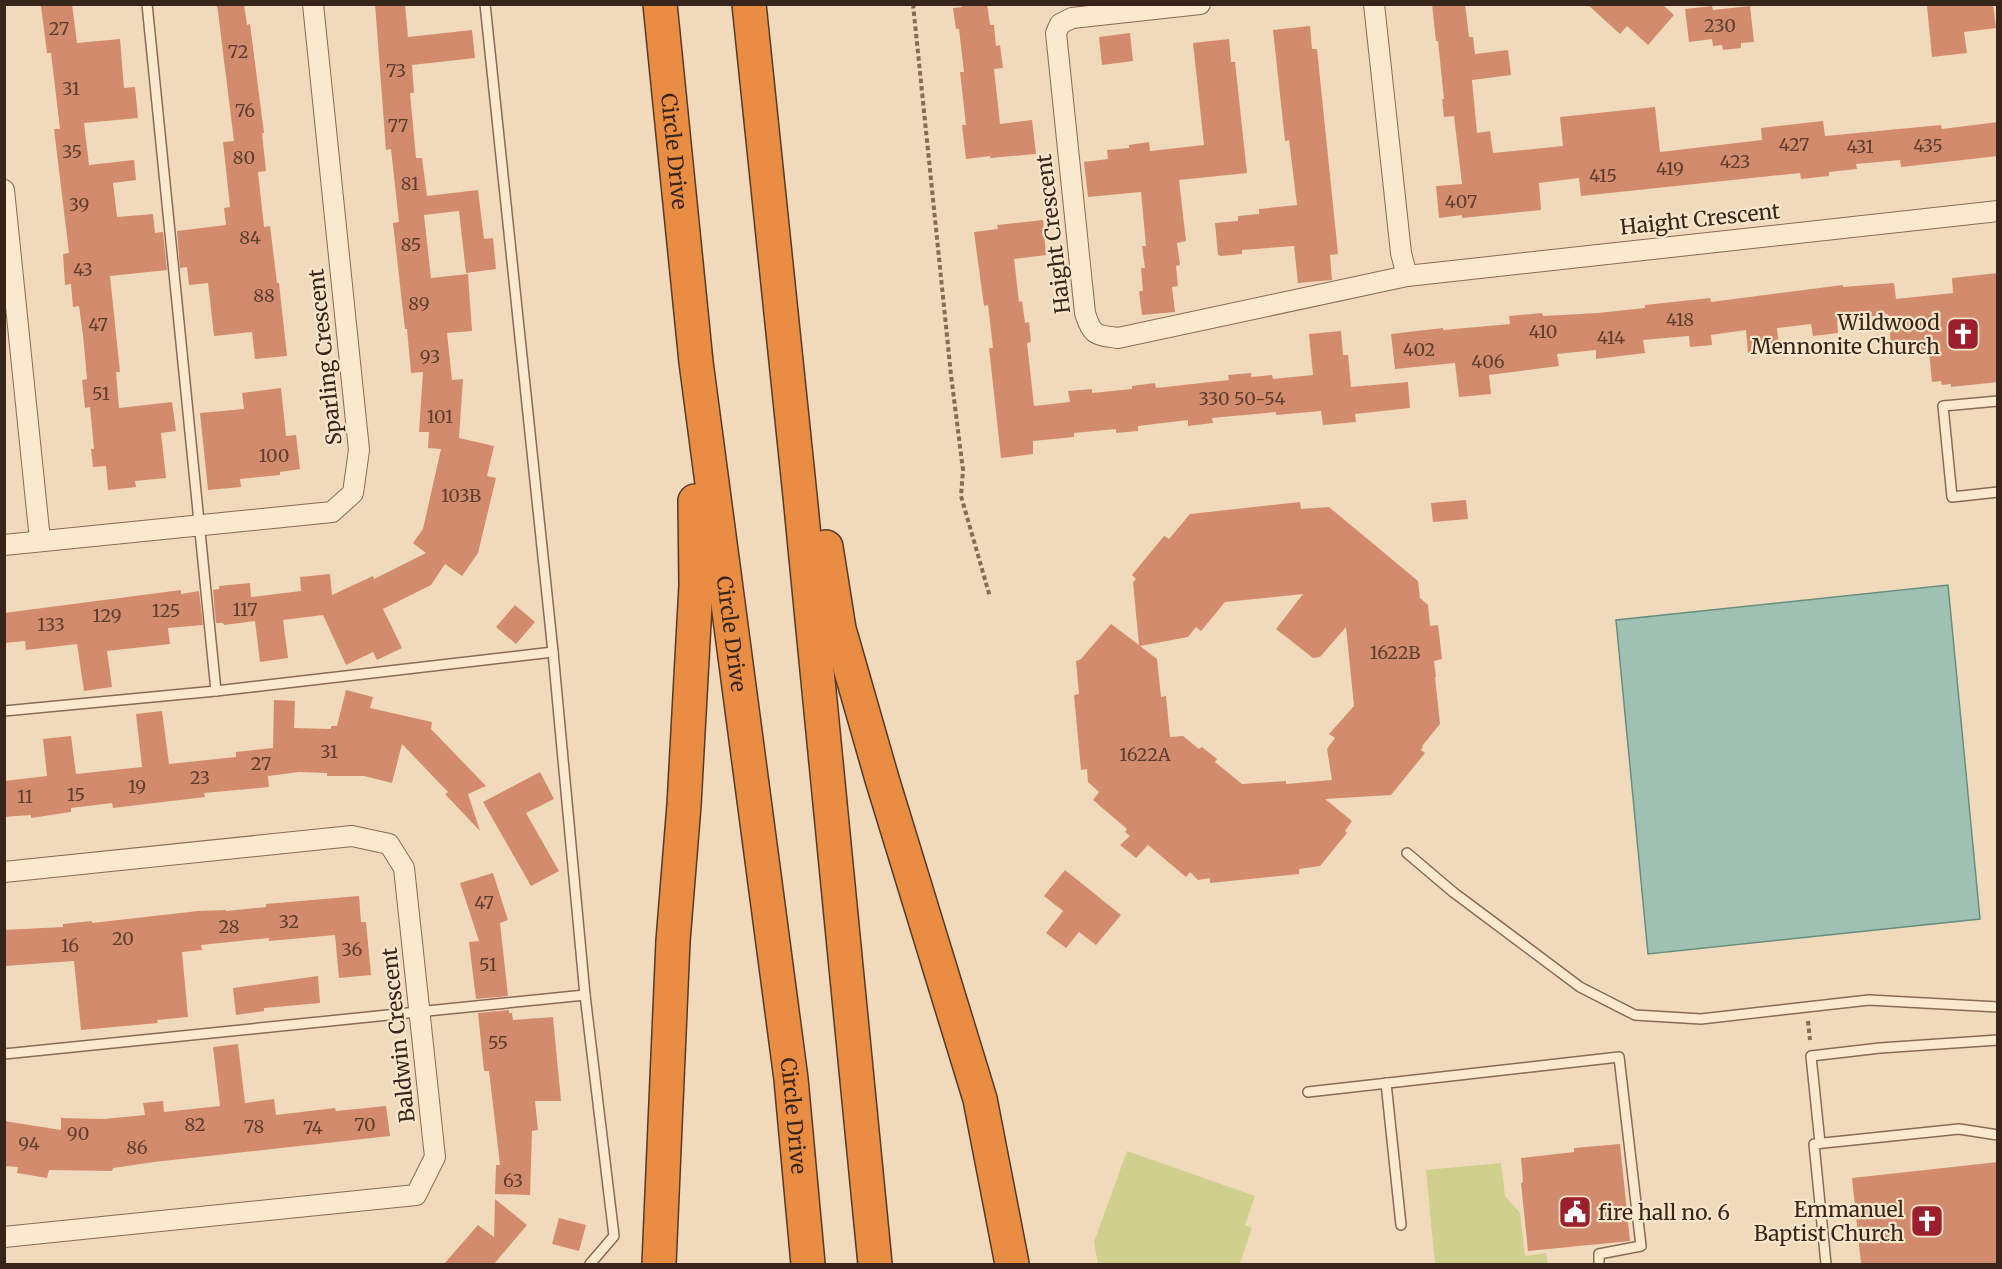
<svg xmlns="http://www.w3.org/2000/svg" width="2002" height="1269" viewBox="0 0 2002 1269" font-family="Merriweather,serif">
<rect width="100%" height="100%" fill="#f1dabb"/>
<g fill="#cfcf8e">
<polygon points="1127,1151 1255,1196 1245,1225 1252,1228 1240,1263 1242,1264 1098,1264 1094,1242"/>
<polygon points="1501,1163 1505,1196 1520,1213 1525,1256 1546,1253 1548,1264 1435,1264 1426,1170"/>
</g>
<polygon fill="#9fc1b3" stroke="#678f80" stroke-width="1.5" points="1948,585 1980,919 1648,954 1616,620"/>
<g fill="#d28c6d" fill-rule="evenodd">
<polygon points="53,4 72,4 77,43 120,39 124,88 135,87 138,118 84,123 89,165 134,160 136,180 113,183 117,217 153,214 155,233 163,232 167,270 110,276 120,372 116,372 119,408 172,402 176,431 161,433 166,478 135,481 136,487 108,490 106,466 93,467 91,449 94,449 90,407 85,408 82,380 87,379 83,335 79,306 73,307 71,284 65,285 63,254 69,253 54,129 60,129 51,53 47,53 41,6"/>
<polygon points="217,4 244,4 247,25 250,24 264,133 262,133 266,171 258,172 264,227 270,226 277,283 279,283 287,356 255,359 252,332 214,336 208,283 189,285 187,267 180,268 177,231 226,225 224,208 230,207 223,142 234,141"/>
<polygon points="375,4 405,4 408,37 472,30 475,58 412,65 414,93 410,93 416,158 422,158 427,196 478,190 484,239 493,238 496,269 466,273 459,211 424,215 431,278 468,274 472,331 447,333 452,380 463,379 459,438 494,446 487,476 496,478 478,553 462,576 445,564 431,585 383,609 402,648 377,660 373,652 346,665 323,615 283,620 288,658 260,662 255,621 224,625 223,623 216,623 213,590 219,589 219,586 250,583 251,597 301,591 300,577 330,574 332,595 373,576 374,579 426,553 413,543 423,529 441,449 428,448 429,432 419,432 423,372 411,373 407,329 405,329 393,223 399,222 391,149 386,150"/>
<polygon points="962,4 987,4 990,25 994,25 996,46 1000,45 1003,68 994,69 1000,124 1032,120 1036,154 990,158 990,156 966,159 962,125 966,125 960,72 964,72 959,29 956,29 953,8 962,7"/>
<polygon points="1432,4 1465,4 1469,37 1473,37 1475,54 1508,50 1511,75 1472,80 1477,133 1490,131 1493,153 1563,146 1560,117 1655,107 1660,152 1762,140 1761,128 1823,121 1825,136 1941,125 1942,129 1998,122 1998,156 1901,167 1900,160 1856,164 1857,169 1829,172 1829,176 1801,179 1800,173 1581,196 1579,178 1539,183 1541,210 1462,218 1462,215 1439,218 1436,186 1462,184 1454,116 1444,117 1442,99 1444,99 1438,41 1436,41"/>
<polygon points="1587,4 1662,4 1674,15 1648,45 1627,26 1620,34"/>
<polygon points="1939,4 1993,4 1996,28 1964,32 1967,53 1932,57 1927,6"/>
<polygon points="1712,6 1713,10 1750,6 1754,42 1741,43 1741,48 1723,50 1722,45 1713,46 1712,39 1689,42 1685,9"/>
<polygon points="1310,26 1312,49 1317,49 1338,254 1330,255 1332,280 1298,283 1294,246 1242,250 1242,254 1221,256 1218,255 1215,223 1238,221 1238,216 1259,214 1259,209 1297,205 1289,140 1285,141 1273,30"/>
<polygon points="1130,33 1133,61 1102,65 1099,37"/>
<polygon points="1229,39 1231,62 1235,62 1247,173 1179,180 1186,241 1177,243 1180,265 1176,266 1178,286 1172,287 1175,312 1142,315 1139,291 1143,291 1141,268 1145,268 1142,246 1146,246 1141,192 1088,197 1084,162 1108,159 1107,150 1129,148 1129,145 1149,142 1150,151 1204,145 1193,43"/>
<polygon points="1043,220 1046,255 1014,259 1019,302 1022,301 1025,323 1029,322 1031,342 1027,343 1034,406 1070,402 1068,391 1092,389 1092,393 1132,389 1132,386 1155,383 1156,388 1229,380 1228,375 1251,373 1251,377 1272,375 1273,379 1313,375 1309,334 1341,331 1343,355 1348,355 1351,387 1408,382 1410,408 1355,414 1356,422 1323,425 1321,411 1276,415 1276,412 1212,418 1213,423 1188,426 1188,420 1138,426 1138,431 1116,433 1116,429 1074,433 1074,437 1033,441 1033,454 1001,458 989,348 993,348 988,305 984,306 974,232 998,229 997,225"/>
<polygon points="1998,273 1998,382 1951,387 1951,384 1942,385 1941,381 1932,382 1929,352 1892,355 1888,314 1837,321 1838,333 1813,336 1811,324 1777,328 1779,349 1748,353 1746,330 1711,335 1712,345 1690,347 1689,336 1643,340 1645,353 1596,359 1596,350 1557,354 1559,366 1489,375 1491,394 1459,397 1455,363 1395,369 1391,334 1443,328 1443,330 1510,324 1509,316 1542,313 1543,316 1598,313 1645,308 1645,305 1710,298 1711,302 1843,285 1843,287 1894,283 1896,299 1953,293 1952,278"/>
<polygon points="281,388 286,436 296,435 300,469 280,472 280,475 240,479 241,487 208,490 200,413 244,409 242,393"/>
<polygon points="1466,500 1468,519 1433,522 1431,503"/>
<path d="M1300 502 1301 509 1329 507 1418 581 1420 598 1428 605 1430 626 1438 625 1442 659 1434 661 1436 677H1435L1440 724 1422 746 1423 747 1421 750 1425 753 1391 795 1325 799 1352 821 1345 831 1347 833 1320 866 1299 869V874L1210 883V878L1198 880 1190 872 1186 877 1148 845 1136 858 1120 845 1130 836 1125 832 1127 829 1093 800 1099 792 1088 782 1087 769 1081 770 1074 695 1079 694 1076 661 1081 659 1111 624 1139 645 1133 582 1136 579 1132 575 1164 536 1169 539 1190 514ZM1303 594 1276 629 1313 658 1320 657 1346 627 1354 706 1329 734 1335 738 1327 749 1332 780 1286 784V781L1242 784 1215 762 1217 759 1202 747 1199 749 1183 736 1170 737 1166 696 1161 697 1157 659 1140 646 1188 637 1196 627 1201 631 1225 602Z"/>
<polygon points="181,590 181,594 199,591 203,625 168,628 170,644 107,651 112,687 84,691 77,644 26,650 25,641 4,643 4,613"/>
<polygon points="515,605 535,622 516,644 496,627"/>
<polygon points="346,690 373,697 370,708 432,722 431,729 486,786 468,794 480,831 445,794 448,792 402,744 392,783 364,776 327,776 327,773 299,772 268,776 269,787 204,793 205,797 113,808 112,803 71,808 71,812 31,818 31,815 4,817 4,781 47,776 43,739 71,736 76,774 142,767 136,714 162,711 169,764 236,757 236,752 273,748 274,700 295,701 294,728 331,729 331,726 337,726"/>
<polygon points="540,772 554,799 526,813 559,871 531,886 483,802"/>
<polygon points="1065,870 1121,915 1096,945 1079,932 1066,948 1046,933 1063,911 1044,896"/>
<polygon points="493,873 508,920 500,923 508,996 476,999 469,942 479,941 460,883"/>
<polygon points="359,896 361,922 366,922 371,975 339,978 335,935 269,941 269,938 201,945 202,950 182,952 188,1017 157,1020 158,1023 81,1030 74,961 4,966 4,930 63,927 63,924 92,921 92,923 198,911 226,910 226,911 266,907 266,904"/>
<polygon points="318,976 320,1003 264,1008 264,1011 236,1015 233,988"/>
<polygon points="509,1010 509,1013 512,1013 513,1020 553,1017 561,1101 535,1101 538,1130 532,1131 530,1195 495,1194 496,1165 500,1165 489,1071 484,1071 478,1013"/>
<polygon points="238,1044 245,1103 274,1099 276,1115 335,1108 336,1111 386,1106 390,1136 154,1162 113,1168 112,1171 49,1170 47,1178 17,1173 18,1167 4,1166 4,1121 61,1130 61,1118 104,1119 145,1115 143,1103 163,1101 164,1112 220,1106 213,1047"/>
<polygon points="1620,1144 1630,1241 1528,1251 1521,1183 1523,1182 1521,1158 1574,1152 1574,1148"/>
<polygon points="1998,1162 1998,1264 1861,1264 1852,1178"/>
<polygon points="495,1199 527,1225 494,1264 444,1264 478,1225 494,1237"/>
<polygon points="559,1218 586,1225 579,1251 552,1244"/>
</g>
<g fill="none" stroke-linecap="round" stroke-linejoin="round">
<defs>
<g id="lane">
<polyline points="147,4 216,691"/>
<polyline points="485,4 553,652 585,995 614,1236 590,1264"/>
<polyline points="1998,401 1943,406 1952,497 1998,492"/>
<polyline points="4,711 216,691 553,652"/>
<polyline points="1407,853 1453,892 1580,987 1635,1015 1701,1019 1869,1000 1998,1007"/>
<polyline points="4,1054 585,995"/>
<polyline points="1386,1083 1401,1225"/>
<polyline points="1308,1092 1619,1057 1641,1246 1599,1254 1599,1264"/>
<polyline points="1820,1143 1811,1056 1880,1048 1998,1040"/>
<polyline points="1826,1264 1814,1144 1959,1129 1998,1135"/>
</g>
<g id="street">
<path d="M1200 4 1072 18 1060 24 1056 33 1085 313C1092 336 1096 335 1118 338L1407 276"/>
<polyline points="1374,4 1401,253 1407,276 1998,211"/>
<polyline points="4,190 40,540"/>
<polyline points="4,545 332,512 353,493 359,450 313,4"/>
<polyline points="4,872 352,836 389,844 404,868 435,1157 416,1195 4,1237"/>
</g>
<g id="highway">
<path id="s1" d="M660 4 696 362 791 1079 808 1264"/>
<polyline points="749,4 800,496 875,1264"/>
<polyline points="826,547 839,629 882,779 980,1099 1012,1264"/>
<polyline points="659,1264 673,941 684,805 696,586 695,501"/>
</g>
</defs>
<use href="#lane" stroke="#896a54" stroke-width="12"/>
<use href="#street" stroke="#896a54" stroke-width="22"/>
<use href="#highway" stroke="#563929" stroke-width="36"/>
<g stroke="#896a54" stroke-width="4" stroke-dasharray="4.5 3" stroke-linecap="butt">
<polyline points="913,4 951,375 963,470 961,496 990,597"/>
<polyline points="1808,1021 1810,1040"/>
</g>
<use href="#lane" stroke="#fbe9ce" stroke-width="9"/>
<use href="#street" stroke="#fbe9ce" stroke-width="20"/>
<use href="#highway" stroke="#e98d43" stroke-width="33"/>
</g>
<defs>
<symbol id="church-square" viewBox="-11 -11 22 22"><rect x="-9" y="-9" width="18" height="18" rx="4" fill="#9c1f2e" stroke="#f8e6cb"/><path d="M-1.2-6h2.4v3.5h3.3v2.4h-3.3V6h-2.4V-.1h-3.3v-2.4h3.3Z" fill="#fff"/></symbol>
<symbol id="civic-square" viewBox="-11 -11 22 22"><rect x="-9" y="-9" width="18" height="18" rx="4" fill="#9c1f2e" stroke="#f8e6cb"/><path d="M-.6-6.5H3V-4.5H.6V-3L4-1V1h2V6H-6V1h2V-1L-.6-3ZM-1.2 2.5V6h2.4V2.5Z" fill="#fff"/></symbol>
</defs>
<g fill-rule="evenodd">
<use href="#church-square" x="1944" y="315" width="38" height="38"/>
<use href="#civic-square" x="1556" y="1193" width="38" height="38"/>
<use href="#church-square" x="1908" y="1202" width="38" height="38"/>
</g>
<g text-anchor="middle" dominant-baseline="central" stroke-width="4.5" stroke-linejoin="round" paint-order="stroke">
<g font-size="18" fill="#5e3e2f">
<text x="1720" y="25">230</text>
<text x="59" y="28">27</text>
<text x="238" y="51">72</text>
<text x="396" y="70">73</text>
<text x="71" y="88">31</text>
<text x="245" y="110">76</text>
<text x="398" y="125">77</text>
<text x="1794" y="144">427</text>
<text x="1928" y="145">435</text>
<text x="1860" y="146">431</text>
<text x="72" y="151">35</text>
<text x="244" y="157">80</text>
<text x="1735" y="161">423</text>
<text x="1670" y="168">419</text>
<text x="1603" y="175">415</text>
<text x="410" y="183">81</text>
<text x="1461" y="201">407</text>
<text x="79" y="204">39</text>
<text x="250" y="237">84</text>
<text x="411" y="244">85</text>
<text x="83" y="269">43</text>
<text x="264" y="295">88</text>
<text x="419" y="303">89</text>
<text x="1680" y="319">418</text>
<text x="98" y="324">47</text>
<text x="1543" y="331">410</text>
<text x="1611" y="337">414</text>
<text x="1419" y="349">402</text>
<text x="430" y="356">93</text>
<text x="1488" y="361">406</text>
<text x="101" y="393">51</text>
<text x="1242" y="398">330 50-54</text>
<text x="440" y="416">101</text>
<text x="274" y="455">100</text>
<text x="461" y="495">103B</text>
<text x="245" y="609">117</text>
<text x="166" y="610">125</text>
<text x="107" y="615">129</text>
<text x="51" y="624">133</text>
<text x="1395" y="652">1622B</text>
<text x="329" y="751">31</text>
<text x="1145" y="754">1622A</text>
<text x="261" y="763">27</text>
<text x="200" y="777">23</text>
<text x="137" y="786">19</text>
<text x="76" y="794">15</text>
<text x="25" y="796">11</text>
<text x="484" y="902">47</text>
<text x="289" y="921">32</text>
<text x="229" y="926">28</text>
<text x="123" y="938">20</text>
<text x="70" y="945">16</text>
<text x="352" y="949">36</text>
<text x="488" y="964">51</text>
<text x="498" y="1042">55</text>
<text x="195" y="1124">82</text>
<text x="365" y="1124">70</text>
<text x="254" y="1126">78</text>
<text x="313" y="1127">74</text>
<text x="78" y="1133">90</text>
<text x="29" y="1143">94</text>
<text x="137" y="1147">86</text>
<text x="513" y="1180">63</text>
</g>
<g font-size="21" fill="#37241a" stroke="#f8e6cb">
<text stroke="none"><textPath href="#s1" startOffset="148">Circle Drive</textPath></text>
<text transform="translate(1700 219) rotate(-6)">Haight Crescent</text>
<text transform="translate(1053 234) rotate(-97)">Haight Crescent</text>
<text transform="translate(325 357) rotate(-96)">Sparling Crescent</text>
<text stroke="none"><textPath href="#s1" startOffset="634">Circle Drive</textPath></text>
<text transform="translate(398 1035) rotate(-96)">Baldwin Crescent</text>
<text stroke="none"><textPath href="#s1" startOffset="1120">Circle Drive</textPath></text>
</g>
<g font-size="21" fill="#37241a" stroke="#f8e6cb" text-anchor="end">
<text x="1940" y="322">Wildwood<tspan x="1940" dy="24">Mennonite Church</tspan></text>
<text x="1904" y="1209">Emmanuel<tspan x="1904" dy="24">Baptist Church</tspan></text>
<text x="1598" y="1212" text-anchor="start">fire hall no. 6</text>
</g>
</g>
<rect width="2002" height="1269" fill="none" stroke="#37241a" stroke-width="12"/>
</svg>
